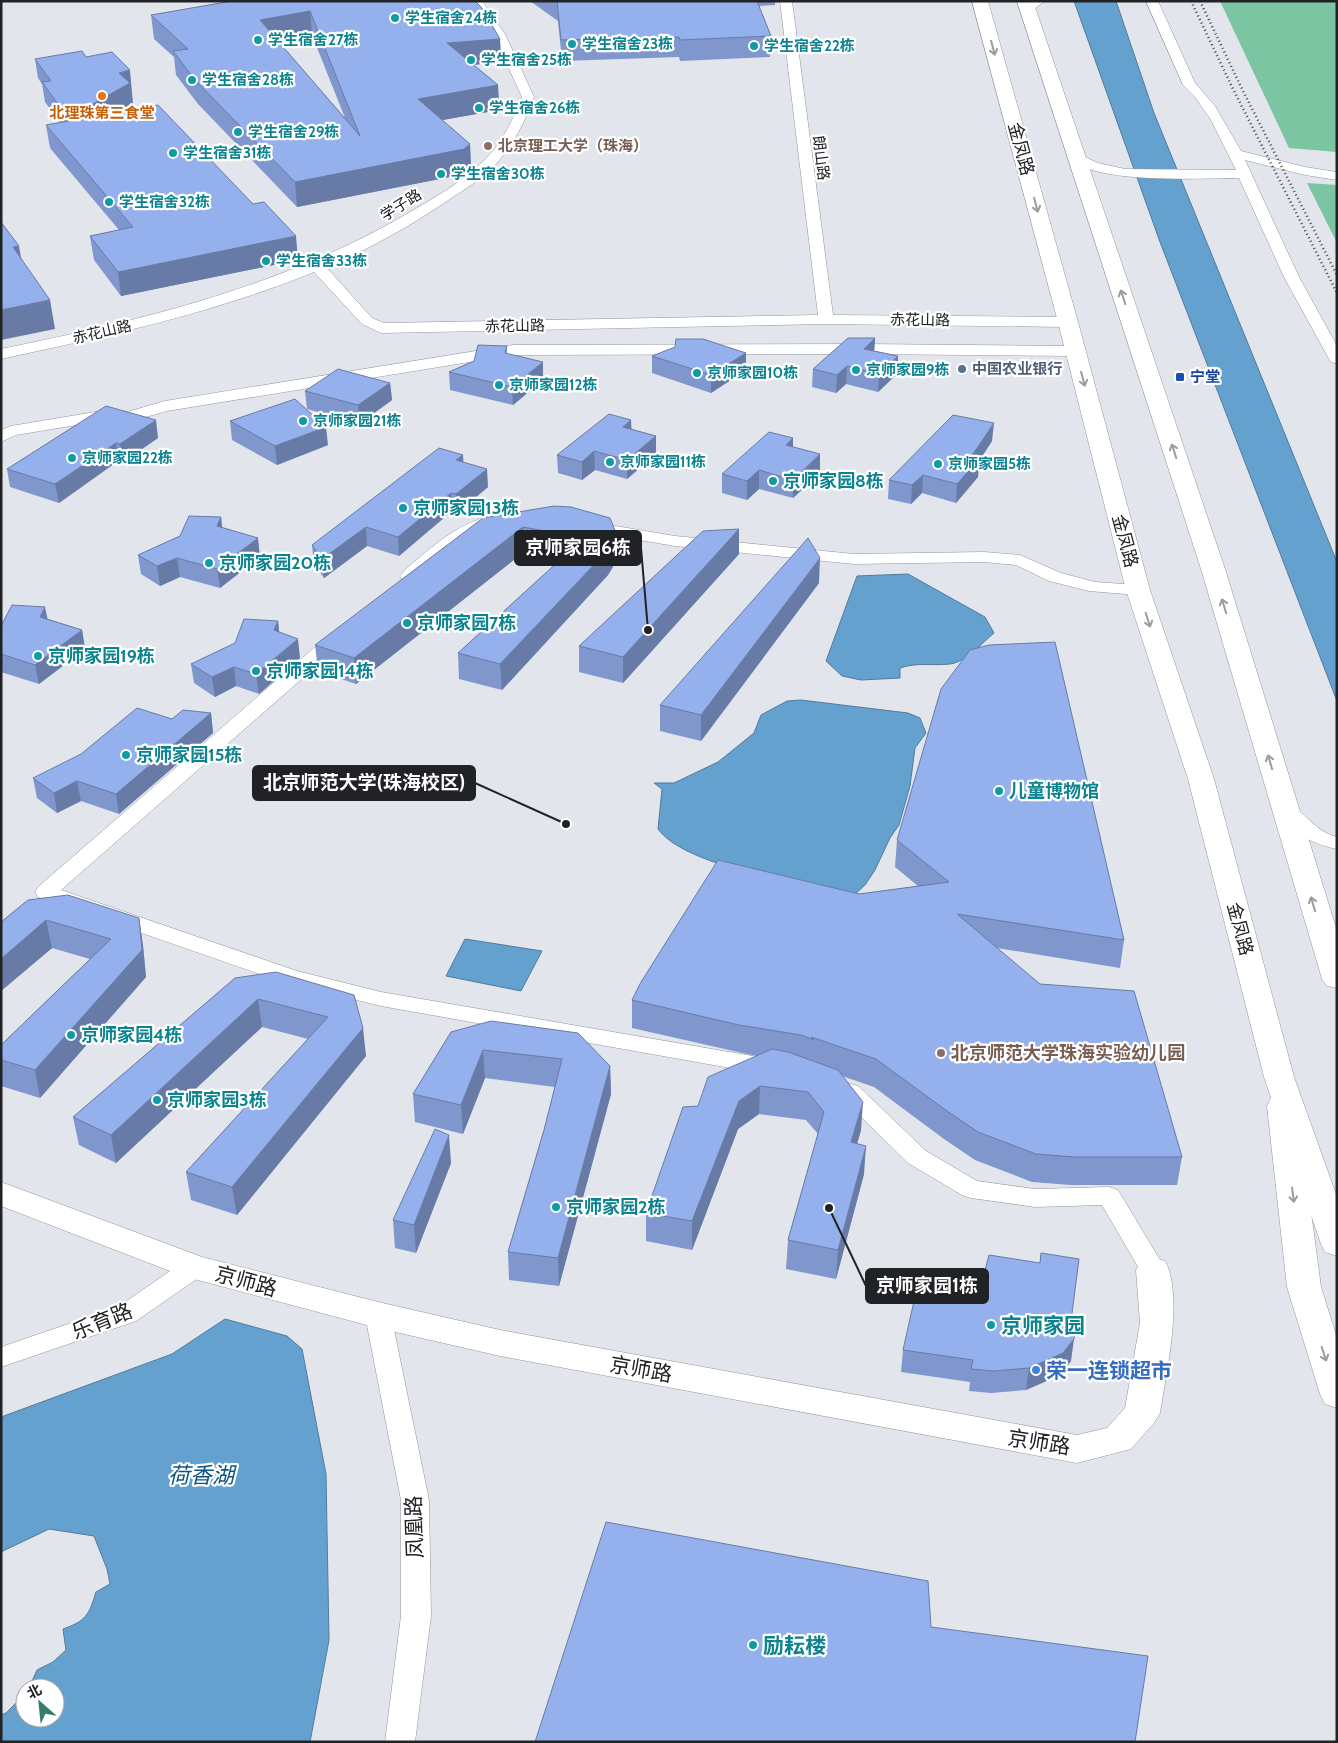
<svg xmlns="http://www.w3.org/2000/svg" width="1338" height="1743" viewBox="0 0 1338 1743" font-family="Cabin,'Noto Sans SC',sans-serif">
<rect width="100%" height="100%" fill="#e2e5eb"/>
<g fill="#7bc5a3">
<polygon points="1220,1 1337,1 1337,152 1289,148"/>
<polygon points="1307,183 1337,185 1337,243"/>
</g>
<g fill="#65a1cf" stroke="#517b9c">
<polygon points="1074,1 1116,1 1154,113 1337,562 1337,701 1160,242"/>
<path d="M908 574 985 617 994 633C982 643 966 662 950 664 932 666 917 662 900 668V678L861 680 842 676 826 661 857 576Z"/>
<path d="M801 700 908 713 920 718 926 733 915 748 910 786 899 825 890 838 875 870 865 885 852 897C807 886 684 866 658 829L662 789 654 783H674L718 762 754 733 761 715 787 701Z"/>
<polygon points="465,939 542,951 521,991 446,976"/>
<path d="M225 1319 287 1336 302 1349 326 1474 329 1640 310 1742H1V1715L6 1713 25 1694V1718H55V1688H29L37 1670 53 1662 66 1650 63 1629C86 1621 89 1615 96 1592L110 1584 107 1569 94 1536 49 1529 1 1552V1417L172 1354Z"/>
</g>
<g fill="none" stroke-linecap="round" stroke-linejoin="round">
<defs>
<g id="street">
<path d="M469 1H482L505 34 534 97C526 118 516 140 501 158 486 177 465 189 444 203 407 228 367 250 326 267L372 318 384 323 818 315 780 1H792L833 315 1068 317 1073 319 1076 322 1073 325 1068 327 826 324 381 333 362 324 314 272C214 313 107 336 1 359V349C144 320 285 286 412 211 439 195 469 178 491 153 505 137 514 117 522 97L493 34Z"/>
<polygon points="1030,1 1045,1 1031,11 1023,11 1021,8"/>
<path d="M1146 1H1158L1195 83 1215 106 1241 151 1305 167 1337 172V180L1305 175 1245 160 1299 277 1337 346V364L1331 362 1329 359 1284 277 1239 178C1204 178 1091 185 1069 157L1076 153 1098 163 1125 169 1236 170 1211 120 1195 97 1183 85Z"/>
<polygon points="862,344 1076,346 1082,348 1084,351 1082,354 1076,356 862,354 513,355 167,411 128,422 101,421 16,435 1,442 1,430 11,426 101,411 127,412 165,401 513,345"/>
<path d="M493 515 499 516 502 520C497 527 482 529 474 534 452 546 434 564 415 580L409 581 403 580 400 576C405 569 413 563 420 557 442 538 464 522 493 515Z"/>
<polygon points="586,521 675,536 854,554 984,552 1020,555 1061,573 1095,582 1138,585 1144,586 1147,590 1144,594 1138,595 1089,591 1049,581 1016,565 984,562 854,564 675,546 580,530 577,526 580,522"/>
<polygon points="337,632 344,634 346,638 344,642 61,890 297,971 381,992 770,1059 778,1061 782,1067 778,1073 770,1075 381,1006 283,982 38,897 35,892 38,887 330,634"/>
<path d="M1286 805C1305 809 1314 832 1337 837V849C1312 844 1290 832 1276 811L1279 807Z"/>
<polygon points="840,1081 858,1086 926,1151 977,1181 1035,1189 1109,1187 1118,1190 1166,1270 1162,1277 1153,1279 1144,1277 1102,1205 1035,1207 971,1198 962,1195 908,1163 842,1098 832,1095 828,1089 832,1083"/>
<polygon points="195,1258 204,1260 208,1267 204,1274 136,1321 1,1367 1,1347 118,1307 186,1260"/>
<polygon points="378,1305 387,1308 391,1315 429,1500 431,1616 415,1742 385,1742 401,1616 401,1500 365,1315 369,1308"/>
</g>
<g id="secondary">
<polygon points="1282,1095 1293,1098 1297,1106 1321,1287 1337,1338 1337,1408 1325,1404 1320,1394 1287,1287 1267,1106 1271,1098"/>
<path d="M1 1182 202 1257 378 1302 500 1330 1077 1435 1107 1428 1125 1408 1140 1323 1136 1270 1141 1261 1153 1258 1165 1261C1184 1296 1166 1374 1160 1413L1154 1423 1131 1449 1077 1463 500 1356 378 1328 183 1276 1 1206Z"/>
</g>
<g id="highway">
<polygon points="972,1 988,1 1078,322 1150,590 1214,779 1294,1077 1337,1197 1337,1256 1325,1252 1321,1244 1264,1077 1188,779 1126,590 1058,322"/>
<polygon points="1017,1 1033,1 1225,569 1337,931 1337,988 1327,986 1322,979 1201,569"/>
</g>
</defs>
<use href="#street" stroke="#92959b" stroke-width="1"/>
<use href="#secondary" stroke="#92959b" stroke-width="1"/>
<use href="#highway" stroke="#92959b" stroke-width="1"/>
<use href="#street" fill="#fff" fill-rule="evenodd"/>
<use href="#secondary" fill="#fff" fill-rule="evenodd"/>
<use href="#highway" fill="#fff" fill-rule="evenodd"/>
<g stroke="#424347" stroke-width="2.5" stroke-dasharray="1 3" stroke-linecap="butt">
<polyline points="1191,1 1233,89 1337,293"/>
<polyline points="1200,1 1242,89 1337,275"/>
</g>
</g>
<g fill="#7f97cc" fill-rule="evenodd">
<path d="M232 1 500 39 501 62 474 65 498 85 499 110 442 120 470 144 471 169 465 174 297 207 198 104 176 75 174 57 154 39 151 15ZM312 35 345 118 278 41Z"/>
<polygon points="530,1 775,1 775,5 759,6 771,36 770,57 680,61 679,57 562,61 558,21"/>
<polygon points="86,57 132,90 131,90 133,104 117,113 298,260 121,296 94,260 90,236 119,230 50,148 46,125 60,123 45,102 42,84 38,78 35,59"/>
<polygon points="875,338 874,351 898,356 897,374 878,392 846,384 836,393 812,387 813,369"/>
<polygon points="507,346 507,354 543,380 513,405 450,390 449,372"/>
<polygon points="746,353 746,370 711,393 652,373 652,356"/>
<polygon points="390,383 392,400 359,424 307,409 305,391"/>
<polygon points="106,406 158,438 123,462 118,461 59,503 10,487 7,469"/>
<polygon points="230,421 328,445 277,465 232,440"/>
<polygon points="631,429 656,436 656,454 627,479 595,470 582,480 558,473 557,455"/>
<polygon points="793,438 793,447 820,473 793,498 759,489 747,500 722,493 722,474"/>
<polygon points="992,441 979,461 978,477 956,503 922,493 911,504 888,499 889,480"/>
<polygon points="464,462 488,487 457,513 452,511 399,556 367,546 324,578 314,564 312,545"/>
<polygon points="554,506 617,560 608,575 502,690 459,679 458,653 561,559 524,552 356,684 318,671 315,645"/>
<polygon points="221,517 222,528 260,557 220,588 180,577 160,586 141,574 138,555 180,536"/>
<polygon points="739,529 739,554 623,683 579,672 579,646"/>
<polygon points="819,583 701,741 660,731 660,705"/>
<polygon points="48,619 82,630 85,649 39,684 1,672 1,626"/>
<polygon points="278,621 279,632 300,658 259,694 236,686 215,697 194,683 191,664 235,643"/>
<polygon points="211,713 213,733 119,814 81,801 57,813 37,798 33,778 172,719"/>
<polygon points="897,840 1124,940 1120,968 997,948 1182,1157 1177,1185 1071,1185 1032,1182 975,1160 944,1139 874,1087 842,1076 861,1130 857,1144 864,1174 836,1279 786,1269 788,1240 818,1134 806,1120 759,1114 738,1129 692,1250 646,1241 646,1213 698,1106 757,1056 738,1052 632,1028 632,1000 859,894 918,886 895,867"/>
<polygon points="28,900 139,918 143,946 146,977 40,1098 1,1086 1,1045 90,959 52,948 1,991 1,922"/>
<polygon points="235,978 354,995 366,1056 237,1215 191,1200 186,1172 308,1039 262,1027 116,1163 79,1145 73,1117"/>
<polygon points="451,1032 610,1066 611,1094 559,1286 509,1280 508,1252 544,1130 555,1087 485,1078 463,1134 415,1122 413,1094"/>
<polygon points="451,1163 416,1253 395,1248 393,1220"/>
<polygon points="1041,1253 1072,1313 1071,1361 1060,1375 1026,1390 991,1393 969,1391 970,1382 901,1372 903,1350 979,1293 1040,1263"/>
</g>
<g fill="#687ba6">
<polygon points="310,11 312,35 262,44 260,20"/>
<polygon points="500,39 501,62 449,67 447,43"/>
<polygon points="130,70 133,104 72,139 68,118 119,73"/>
<polygon points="498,85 499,110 420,124 418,99"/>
<polygon points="470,144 471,169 465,174 297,207 295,182"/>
<polygon points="296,236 298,260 121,296 118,272"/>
<polygon points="19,246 24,275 13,247"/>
<polygon points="50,300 55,329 1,340 1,310"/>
<polygon points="875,338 874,356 864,349"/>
<polygon points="746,353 746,370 711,393 711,375"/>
<polygon points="898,356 897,374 878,392 879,374"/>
<polygon points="543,362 543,380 513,405 512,387"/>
<polygon points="847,366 846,384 836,393 837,375"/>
<polygon points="390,383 392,400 359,424 358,405"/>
<polygon points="156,420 158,438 123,462 120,444"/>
<polygon points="631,420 632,438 623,427"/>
<polygon points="994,423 992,441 979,461 978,477 956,503 957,484 971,457"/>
<polygon points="326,427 328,445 277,465 275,446"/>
<polygon points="656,436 656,454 627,479 627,460"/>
<polygon points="793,438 793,456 786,445"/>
<polygon points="116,443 118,461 59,503 55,484"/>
<polygon points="594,451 595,470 582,480 582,462"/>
<polygon points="820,454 820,473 793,498 793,480"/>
<polygon points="463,455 464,473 456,460"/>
<polygon points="487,469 488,487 457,513 456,494"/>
<polygon points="759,470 759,489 747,500 747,481"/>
<polygon points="923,475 922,493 911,504 912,485"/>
<polygon points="451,493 452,511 399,556 398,537"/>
<polygon points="221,517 223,536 217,526"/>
<polygon points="366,527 367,546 324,578 322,559"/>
<polygon points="523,527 524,552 356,684 354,658"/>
<polygon points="739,529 739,554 623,683 623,657"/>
<polygon points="617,535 617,560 608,575 502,690 500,664"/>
<polygon points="258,538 260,557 220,588 217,569"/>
<polygon points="177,558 180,577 160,586 157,566"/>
<polygon points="820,558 819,583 701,741 701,715"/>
<polygon points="45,607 49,626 40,617"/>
<polygon points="278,621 280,640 274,630"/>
<polygon points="82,630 85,649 39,684 35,665"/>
<polygon points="298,639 300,658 259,694 256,674"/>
<polygon points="234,667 236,686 215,697 212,677"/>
<polygon points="211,713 213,733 119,814 116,794"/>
<polygon points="77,781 81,801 57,813 54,793"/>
<polygon points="139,918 143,946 146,977 40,1098 35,1070"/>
<polygon points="46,920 52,948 1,991 1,959"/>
<polygon points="258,999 262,1027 116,1163 111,1135"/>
<polygon points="363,1028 366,1056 237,1215 232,1187"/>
<polygon points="483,1050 485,1078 463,1134 461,1105"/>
<polygon points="610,1066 611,1094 559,1286 558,1258"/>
<polygon points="760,1086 759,1114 738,1129 692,1250 692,1221 739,1101"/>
<polygon points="863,1102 861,1130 849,1171 851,1142"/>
<polygon points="449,1135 451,1163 416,1253 414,1225"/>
<polygon points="866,1146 864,1174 836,1279 838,1250"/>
<polygon points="1074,1339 1071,1361 1060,1375 1026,1390 1029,1368"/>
</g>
<g fill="#94b0ed" stroke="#687ba6" fill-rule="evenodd">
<path d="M232 1H475L482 8 500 39 447 43 498 85 418 99 470 144 464 149 295 182 195 80 173 51 188 49 151 15ZM310 11 360 136 260 20Z"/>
<polygon points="557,1 757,1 771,36 680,40 679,37 561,40"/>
<polygon points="82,51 86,57 112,52 130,70 119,73 130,83 68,118 42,82 51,81 35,59"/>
<polygon points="158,105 253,204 264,202 296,236 118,272 90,236 133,227 46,125"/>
<polygon points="1,222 19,246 13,247 50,300 1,310"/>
<polygon points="848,338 875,338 864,349 898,356 879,374 847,366 837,375 813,369"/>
<polygon points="676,339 703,339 746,353 711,375 652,356 675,347"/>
<polygon points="478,345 507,346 505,353 543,362 512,387 449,372 474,361"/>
<polygon points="338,369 390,383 358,405 305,391"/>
<polygon points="295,399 326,427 275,446 230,421"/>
<polygon points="106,406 156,420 120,444 116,443 55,484 7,469"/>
<polygon points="609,414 631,420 623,427 656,436 627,460 594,451 582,462 557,455"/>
<polygon points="953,415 994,423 971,457 979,459 957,484 923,475 912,485 889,480"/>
<polygon points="769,432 793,438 786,445 820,454 793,480 759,470 747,481 722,474"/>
<polygon points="439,448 463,455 456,460 487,469 456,494 451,493 398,537 366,527 322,559 312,545"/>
<polygon points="554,506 571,507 610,518 617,535 608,550 500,664 458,653 584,538 523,527 354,658 315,645 483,518"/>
<polygon points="189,516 221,517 217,526 258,538 217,569 177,558 157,566 138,555 180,536"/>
<polygon points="739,529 623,657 579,646 703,531"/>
<polygon points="808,538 820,558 701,715 660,705"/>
<polygon points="12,605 45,607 40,617 82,630 35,665 1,654 1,626"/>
<polygon points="244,619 278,621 274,630 298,639 256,674 234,667 212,677 191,664 235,643"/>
<polygon points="1055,642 1124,940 957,914 1040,984 1134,991 1182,1157 1075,1157 1036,1154 978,1132 947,1111 876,1059 811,1037 814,1040 801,1035 739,1025 632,1000 641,982 718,860 859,894 949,882 897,840 941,689 970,650 989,645"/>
<polygon points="137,708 172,719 183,710 211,713 116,794 77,781 54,793 33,778 81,754"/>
<polygon points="68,895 139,918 142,950 35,1070 1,1060 1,1045 111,939 46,920 1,959 1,922 28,900"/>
<polygon points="276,972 354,995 363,1028 232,1187 186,1172 328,1017 258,999 111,1135 73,1117 235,978"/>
<polygon points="491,1021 578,1033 610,1066 558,1258 508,1252 544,1130 562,1059 483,1050 461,1105 413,1094 451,1032"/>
<polygon points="772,1049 788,1052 838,1070 863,1102 851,1142 866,1146 838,1250 788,1240 824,1112 808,1092 760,1086 739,1101 692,1221 646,1213 683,1107 698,1106 708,1077"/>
<polygon points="435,1129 449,1135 414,1225 393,1220"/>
<polygon points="1041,1253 1079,1259 1072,1313 1076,1322 1074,1339 1063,1353 1029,1368 994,1371 971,1369 973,1360 903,1350 918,1283 979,1293 989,1255 1040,1263"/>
<polygon points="606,1522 928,1581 931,1627 1148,1656 1135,1742 535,1742"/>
</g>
<defs><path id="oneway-shaft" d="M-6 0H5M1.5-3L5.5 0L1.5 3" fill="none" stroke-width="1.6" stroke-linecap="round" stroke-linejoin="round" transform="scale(1.25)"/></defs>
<g stroke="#9b9c9d">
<use href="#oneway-shaft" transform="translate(993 48) rotate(75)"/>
<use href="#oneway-shaft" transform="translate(1036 205) rotate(75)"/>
<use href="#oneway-shaft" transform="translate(1123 297) rotate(-108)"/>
<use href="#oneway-shaft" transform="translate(1083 379) rotate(75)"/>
<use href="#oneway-shaft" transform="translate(1174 451) rotate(-108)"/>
<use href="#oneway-shaft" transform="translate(1224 606) rotate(-107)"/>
<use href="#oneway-shaft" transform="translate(1148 620) rotate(72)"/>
<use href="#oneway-shaft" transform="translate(1270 762) rotate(-107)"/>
<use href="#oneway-shaft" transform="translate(1313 904) rotate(-107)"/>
<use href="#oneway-shaft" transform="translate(1293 1195) rotate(83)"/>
<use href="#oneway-shaft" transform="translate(1324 1354) rotate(72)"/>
</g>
<g fill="#0f9aa8" stroke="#fff" stroke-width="2">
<circle cx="395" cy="18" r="5"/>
<circle cx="258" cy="40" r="5"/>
<circle cx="572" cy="44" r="5"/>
<circle cx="754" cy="46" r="5"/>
<circle cx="471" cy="60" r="5"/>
<circle cx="192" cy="80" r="5"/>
<circle cx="479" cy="108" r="5"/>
<circle cx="238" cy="132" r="5"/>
<circle cx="173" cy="153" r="5"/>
<circle cx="441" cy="174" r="5"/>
<circle cx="109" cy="202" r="5"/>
<circle cx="266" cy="261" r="5"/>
<circle cx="856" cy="370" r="5"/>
<circle cx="697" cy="373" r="5"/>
<circle cx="499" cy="385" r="5"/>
<circle cx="303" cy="421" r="5"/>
<circle cx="72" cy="458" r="5"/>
<circle cx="610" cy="462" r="5"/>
<circle cx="938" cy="464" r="5"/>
<circle cx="773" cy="481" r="5"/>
<circle cx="403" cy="508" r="5"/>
<circle cx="209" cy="563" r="5"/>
<circle cx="407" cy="623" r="5"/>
<circle cx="38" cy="656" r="5"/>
<circle cx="256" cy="671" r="5"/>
<circle cx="126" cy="755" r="5"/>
<circle cx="999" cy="791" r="5"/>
<circle cx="71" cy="1035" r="5"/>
<circle cx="157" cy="1100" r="5"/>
<circle cx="556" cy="1207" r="5"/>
<circle cx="991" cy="1325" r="5"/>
<circle cx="753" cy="1645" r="5"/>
</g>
<circle fill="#e8710a" stroke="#fff" stroke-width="2" cx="102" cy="96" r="5"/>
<g fill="#8d6e63" stroke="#fff" stroke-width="2">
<circle cx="488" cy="146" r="5"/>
<circle cx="941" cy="1053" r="5"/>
</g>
<circle fill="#5c6f8a" stroke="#fff" stroke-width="2" cx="962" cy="369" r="5"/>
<rect fill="#1a4fb4" stroke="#fff" stroke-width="2" x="1175" y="372" width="10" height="10" rx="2.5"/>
<circle fill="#3f7fe0" stroke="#fff" stroke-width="2" cx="1036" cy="1370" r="5"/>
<g text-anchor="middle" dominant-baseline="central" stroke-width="4.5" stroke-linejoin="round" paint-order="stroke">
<g font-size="15" font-weight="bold" fill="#0d838f" stroke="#fff" text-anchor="start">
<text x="405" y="18">学生宿舍24栋</text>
<text x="268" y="40">学生宿舍27栋</text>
<text x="582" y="44">学生宿舍23栋</text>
<text x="764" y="46">学生宿舍22栋</text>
<text x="481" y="60">学生宿舍25栋</text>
<text x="202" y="80">学生宿舍28栋</text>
<text x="489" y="108">学生宿舍26栋</text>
<text x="248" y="132">学生宿舍29栋</text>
<text x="183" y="153">学生宿舍31栋</text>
<text x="451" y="174">学生宿舍30栋</text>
<text x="119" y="202">学生宿舍32栋</text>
<text x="276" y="261">学生宿舍33栋</text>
<text x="866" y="370">京师家园9栋</text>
<text x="707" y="373">京师家园10栋</text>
<text x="509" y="385">京师家园12栋</text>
<text x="313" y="421">京师家园21栋</text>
<text x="82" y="458">京师家园22栋</text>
<text x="620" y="462">京师家园11栋</text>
<text x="948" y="464">京师家园5栋</text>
</g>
<g font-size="15" font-weight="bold" fill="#c56008" stroke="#fff">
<text x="102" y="113">北理珠第三食堂</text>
</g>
<g font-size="15" font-weight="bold" fill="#785e54" stroke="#fff" text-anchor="start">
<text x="498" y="146">北京理工大学（珠海）</text>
</g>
<g font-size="15" fill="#212225" stroke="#fff">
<text transform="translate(821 158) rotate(83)">朗山路</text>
<text transform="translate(401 205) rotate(-32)">学子路</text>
<text transform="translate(920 320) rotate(1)">赤花山路</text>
<text transform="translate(515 326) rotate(-1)">赤花山路</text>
<text transform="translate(102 332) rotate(-13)">赤花山路</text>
</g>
<g font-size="15" font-weight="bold" fill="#4e5e75" stroke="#fff" text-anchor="start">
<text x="972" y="369">中国农业银行</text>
</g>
<g font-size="15" font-weight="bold" fill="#164399" stroke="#fff" text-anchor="start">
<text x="1190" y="377">宁堂</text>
</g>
<g font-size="18" fill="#212225" stroke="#fff">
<text transform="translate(1021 149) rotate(75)">金凤路</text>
<text transform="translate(1125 541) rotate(75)">金凤路</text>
<text transform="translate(1240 929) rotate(75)">金凤路</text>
</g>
<g font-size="18" font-weight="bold" fill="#0d838f" stroke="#fff" text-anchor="start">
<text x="783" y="481">京师家园8栋</text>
<text x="413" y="508">京师家园13栋</text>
<text x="219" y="563">京师家园20栋</text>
<text x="417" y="623">京师家园7栋</text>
<text x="48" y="656">京师家园19栋</text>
<text x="266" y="671">京师家园14栋</text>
<text x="136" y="755">京师家园15栋</text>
<text x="1009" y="791">儿童博物馆</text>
<text x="81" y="1035">京师家园4栋</text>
<text x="167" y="1100">京师家园3栋</text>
<text x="566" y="1207">京师家园2栋</text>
</g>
<g font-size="18" font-weight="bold" fill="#785e54" stroke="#fff" text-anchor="start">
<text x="951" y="1053">北京师范大学珠海实验幼儿园</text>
</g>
<g font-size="21" fill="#212225" stroke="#fff">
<text transform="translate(246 1281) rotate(15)">京师路</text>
<text transform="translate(102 1321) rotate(-22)">乐育路</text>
<text transform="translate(641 1369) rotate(10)">京师路</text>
<text transform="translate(1039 1442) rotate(9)">京师路</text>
<text transform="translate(414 1527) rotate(-92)">凤凰路</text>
</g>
<g font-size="21" font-weight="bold" fill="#0d838f" stroke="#fff" text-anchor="start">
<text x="1001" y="1325">京师家园</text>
<text x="763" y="1645">励耘楼</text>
</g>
<g font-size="21" font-weight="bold" fill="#366cbe" stroke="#fff" text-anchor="start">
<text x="1046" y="1370">荣一连锁超市</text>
</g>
<g font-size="22" font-style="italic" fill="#0b5380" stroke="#fff">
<text x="201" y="1475">荷香湖</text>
</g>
</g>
<path fill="none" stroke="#212225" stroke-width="2" d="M648 630L641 548M566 824L475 783M829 1208L866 1286"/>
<g fill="#212225" stroke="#fff" stroke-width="2">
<circle cx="648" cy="630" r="5"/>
<circle cx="566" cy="824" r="5"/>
<circle cx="829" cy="1208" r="5"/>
</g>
<g fill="#212225" stroke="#212225" stroke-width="2">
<rect x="515" y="531" width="126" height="34" rx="5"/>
<rect x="253" y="766" width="222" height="34" rx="5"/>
<rect x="866" y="1269" width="122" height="34" rx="5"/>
</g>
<g font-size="19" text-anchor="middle" font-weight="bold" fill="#fff">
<text x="578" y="554">京师家园6栋</text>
<text x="364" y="789">北京师范大学(珠海校区)</text>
<text x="927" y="1292">京师家园1栋</text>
</g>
<rect width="1338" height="1743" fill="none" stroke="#212225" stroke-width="5"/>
<g transform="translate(40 1703) rotate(333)"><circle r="24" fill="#ffffff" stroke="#a6a7a8"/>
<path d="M0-4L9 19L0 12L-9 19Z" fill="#387b6d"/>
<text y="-8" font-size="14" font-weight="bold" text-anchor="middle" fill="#212225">北</text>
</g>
</svg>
